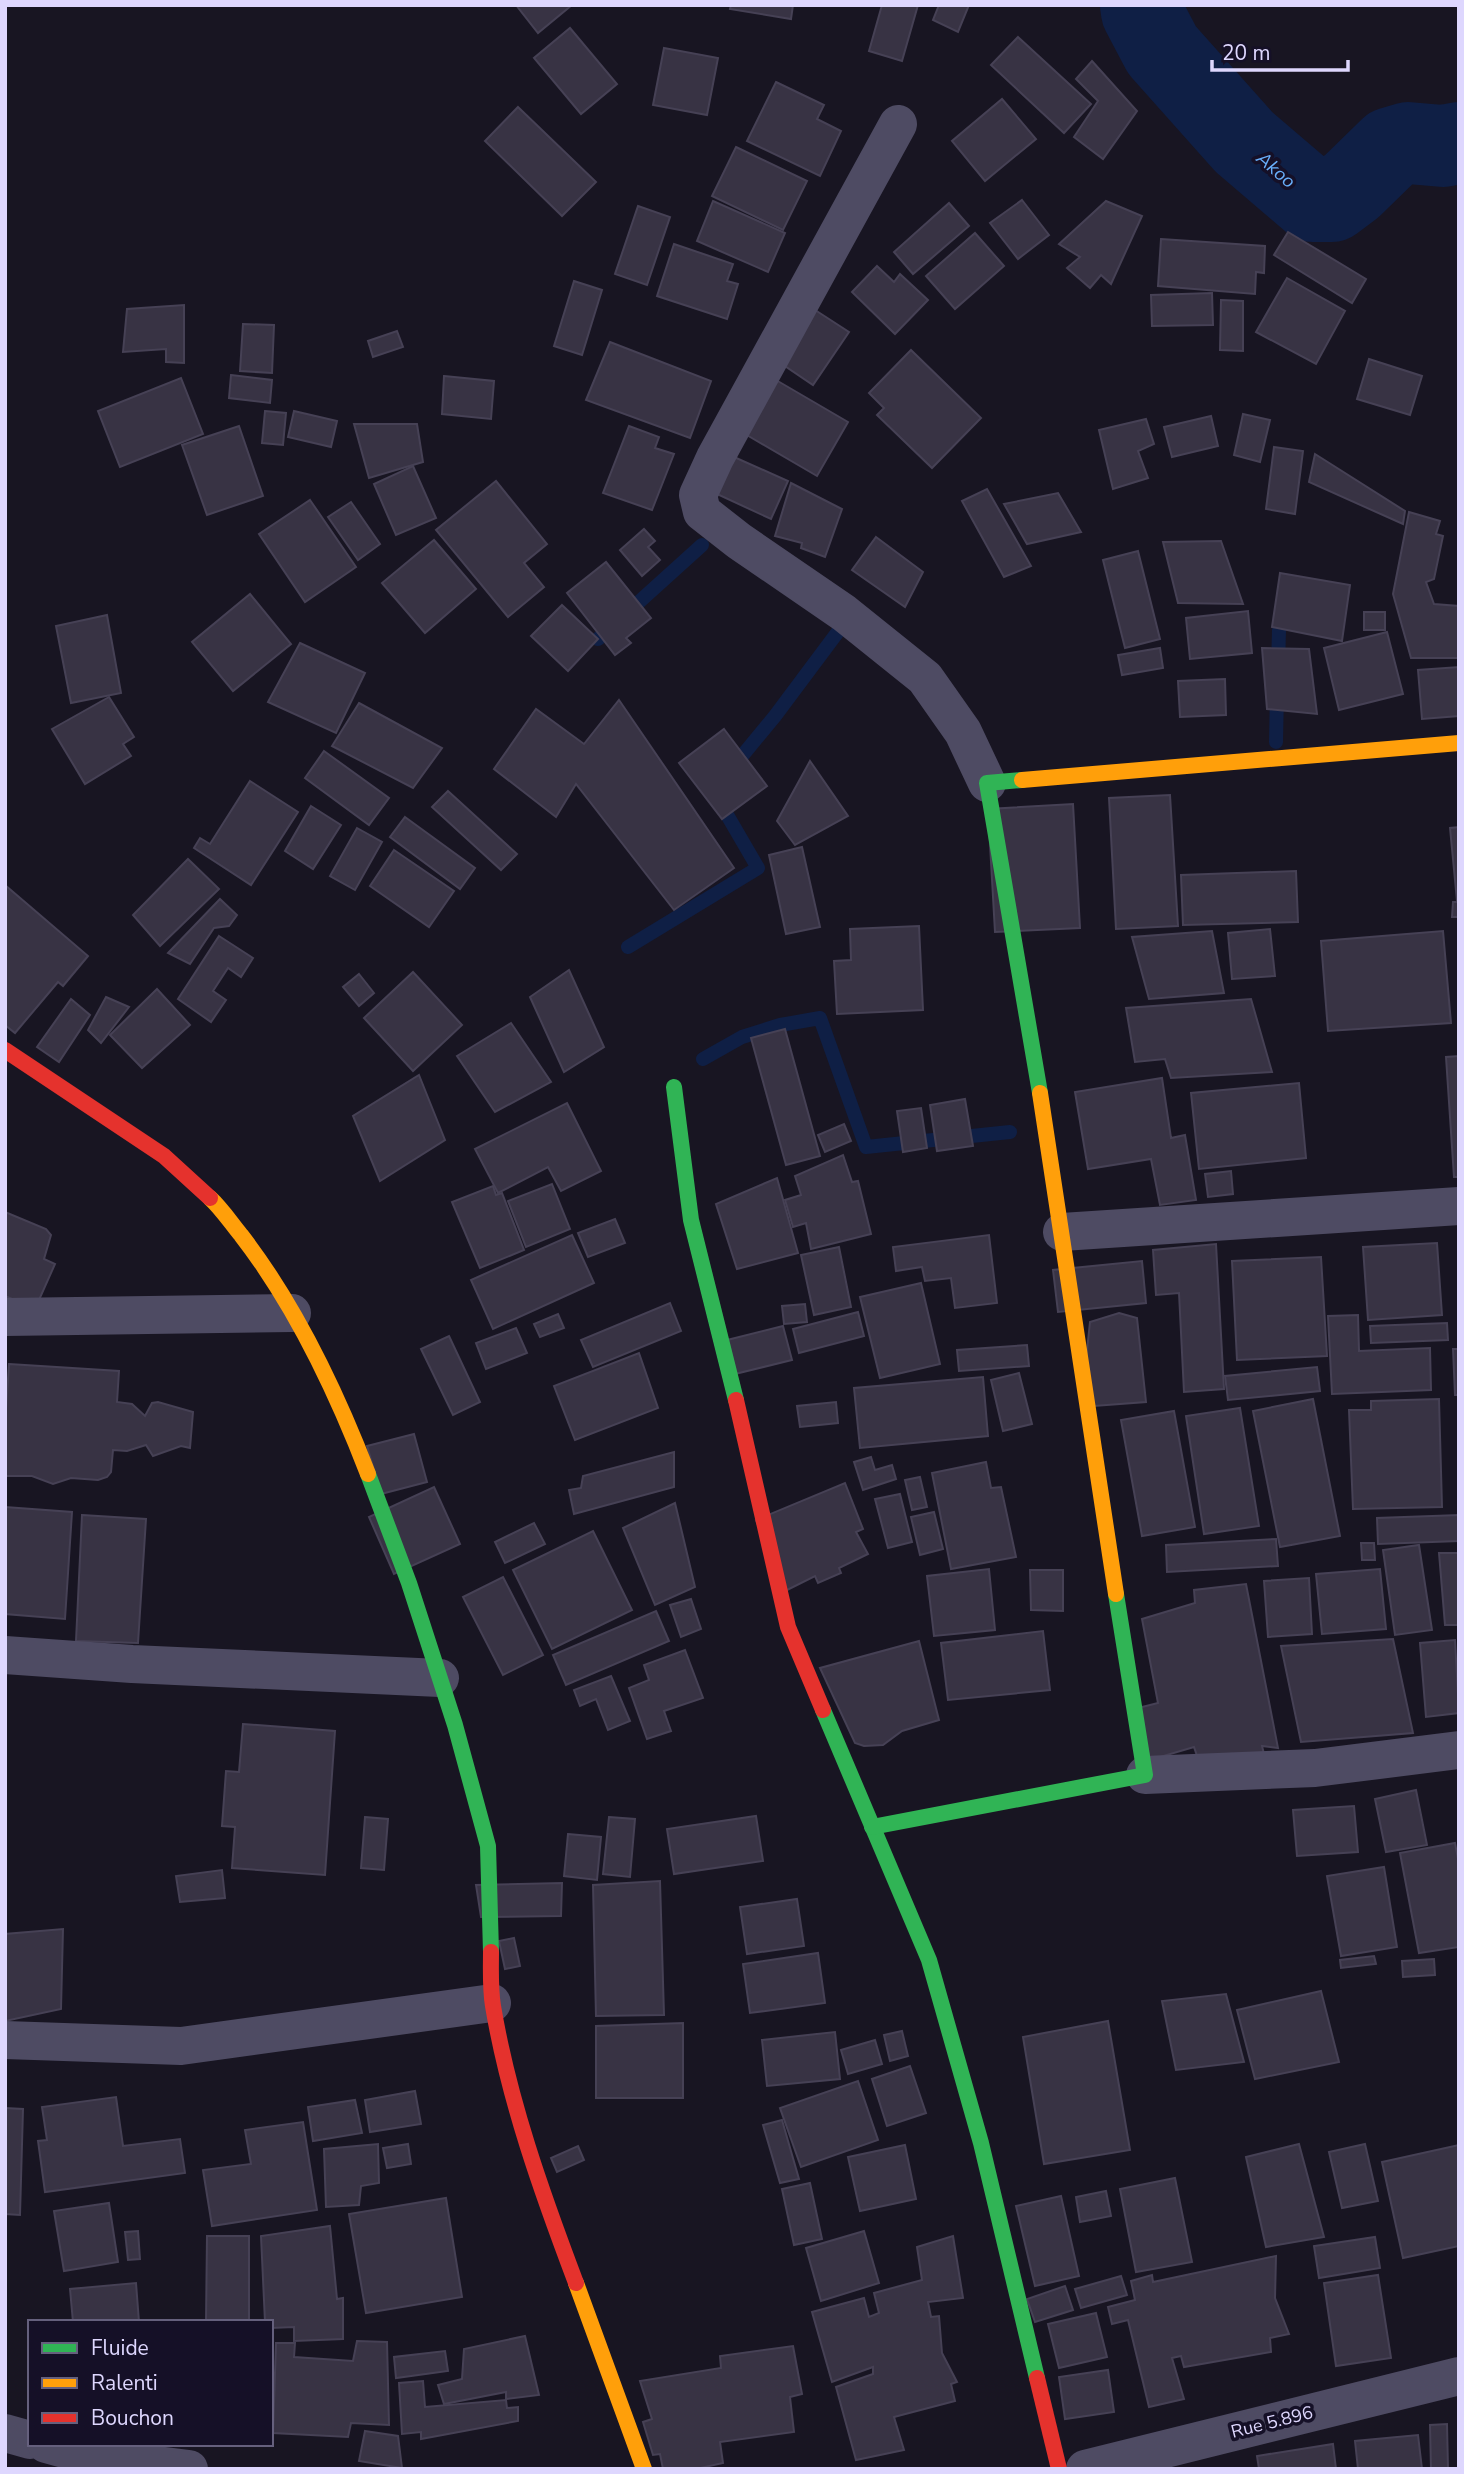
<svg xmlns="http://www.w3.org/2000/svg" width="1464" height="2474" viewBox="0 0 1464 2474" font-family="'Nunito Sans',sans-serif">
<rect width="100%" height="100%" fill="#181522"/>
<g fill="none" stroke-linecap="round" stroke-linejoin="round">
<g stroke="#0f1f45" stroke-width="14">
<polyline points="598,639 702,545"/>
<polyline points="1278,667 1279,630"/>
<polyline points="1276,742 1277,691"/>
<polyline points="733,767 775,716 837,633"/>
<polyline points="628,947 758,868 719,801"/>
<polyline points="703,1059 742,1037 780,1025 820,1018 866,1147 1010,1132"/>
</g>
<polyline stroke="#0f1f45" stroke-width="82" points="1141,5 1142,12 1162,50 1244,142 1313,201 1332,201 1352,186 1391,148 1408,143 1443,146 1459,143"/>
</g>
<g fill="#383344" stroke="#464155" stroke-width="2">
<polygon points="516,5 572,5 538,33"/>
<polygon points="731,5 793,5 791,19 730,9"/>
<polygon points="882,5 918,5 902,61 869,51"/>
<polygon points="939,5 969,5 958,32 933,20"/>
<polygon points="570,28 617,84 581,114 534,58"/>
<polygon points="1018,37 1091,104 1064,133 991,65"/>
<polygon points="664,48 718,58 707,115 653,105"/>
<polygon points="1092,61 1137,111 1103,159 1074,137 1098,101 1076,79"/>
<polygon points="776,82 824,105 817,119 841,131 820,176 747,141"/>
<polygon points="1002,99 1036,139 985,181 952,141"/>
<polygon points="518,107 596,182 562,216 485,141"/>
<polygon points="736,147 807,181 783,230 712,196"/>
<polygon points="1022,200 1049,235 1018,259 990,223"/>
<polygon points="713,201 785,233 768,272 697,241"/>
<polygon points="1106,201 1142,216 1111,284 1101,275 1090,288 1067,268 1080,257 1059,244"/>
<polygon points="949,203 969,226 913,274 894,252"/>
<polygon points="638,206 670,217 647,285 615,274"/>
<polygon points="1288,232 1366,279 1352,303 1274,255"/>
<polygon points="975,233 1004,266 955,309 926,276"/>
<polygon points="1161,239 1265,246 1264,273 1256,272 1255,294 1158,286"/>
<polygon points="674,244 733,264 727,281 738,284 727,319 657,296"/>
<polygon points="877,266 894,282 900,274 928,300 895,334 852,292"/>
<polygon points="1287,278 1345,311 1316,364 1256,332"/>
<polygon points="574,281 602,290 582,355 554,346"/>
<polygon points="1212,293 1213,325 1152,326 1151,295"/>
<polygon points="1221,300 1243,301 1243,351 1220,350"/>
<polygon points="184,305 184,363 166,362 166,349 123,352 127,309"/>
<polygon points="812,308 849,332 813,385 776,360"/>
<polygon points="243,324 274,325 272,373 240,371"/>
<polygon points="397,331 403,347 373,357 368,341"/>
<polygon points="610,342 711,381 690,438 586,400"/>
<polygon points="911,350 981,418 932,468 877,415 884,408 869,393"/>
<polygon points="1369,359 1422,376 1410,415 1357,399"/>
<polygon points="231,375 272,380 270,403 229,398"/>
<polygon points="444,376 494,381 491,419 442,414"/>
<polygon points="181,378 203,434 120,467 98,411"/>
<polygon points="776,380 848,422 817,476 745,434"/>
<polygon points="265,411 286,413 283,445 262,443"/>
<polygon points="294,411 337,421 331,447 288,437"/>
<polygon points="1243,414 1270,420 1260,462 1234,455"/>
<polygon points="1211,416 1218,446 1172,457 1164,427"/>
<polygon points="1146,419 1154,444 1138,451 1148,478 1113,489 1099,430"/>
<polygon points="354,424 417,424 423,462 369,478"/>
<polygon points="239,426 263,496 207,515 182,445"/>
<polygon points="629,426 659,437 655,448 674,454 652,510 603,493"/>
<polygon points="1274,447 1303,451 1295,514 1266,509"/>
<polygon points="1315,454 1405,511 1403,524 1309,482"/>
<polygon points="734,457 788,481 771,519 717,494"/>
<polygon points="413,466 436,518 396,535 374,484"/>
<polygon points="496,481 547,544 524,563 544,587 508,617 436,530"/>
<polygon points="791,483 842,509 825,557 801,548 802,543 775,536"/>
<polygon points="987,489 1031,566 1004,577 962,501"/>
<polygon points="1058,493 1081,532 1027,544 1004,504"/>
<polygon points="310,500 356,567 305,602 259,534"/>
<polygon points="351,502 380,544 358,560 328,517"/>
<polygon points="1409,512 1440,521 1436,534 1443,536 1434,579 1426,582 1434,604 1459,606 1459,658 1411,658 1393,594"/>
<polygon points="644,529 655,541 648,547 660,560 642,576 620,550"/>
<polygon points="876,537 923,572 905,607 852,570"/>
<polygon points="434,540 476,589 425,633 382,583"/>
<polygon points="1221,541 1243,604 1178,603 1163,542"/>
<polygon points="1138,551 1160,639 1125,648 1103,560"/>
<polygon points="606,562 651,618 626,638 631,643 615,655 567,593"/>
<polygon points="1280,573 1350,585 1342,641 1272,627"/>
<polygon points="250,594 291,644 233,691 192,642"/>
<polygon points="562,605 598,639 568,671 531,636"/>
<polygon points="1248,611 1252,653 1190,659 1186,618"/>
<rect x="1364" y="612" width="21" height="18"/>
<polygon points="107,615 121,693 71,703 56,626"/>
<polygon points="1387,632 1403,694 1339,710 1324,648"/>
<polygon points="300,643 365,673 336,733 268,702"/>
<polygon points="1160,648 1163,668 1122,675 1118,655"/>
<polygon points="1262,648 1309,649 1317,714 1267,709"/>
<polygon points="1459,667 1459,716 1422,719 1418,670"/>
<polygon points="1225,679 1226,715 1180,717 1178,681"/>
<polygon points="109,697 134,737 123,744 131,756 85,784 52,729"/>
<polygon points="619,700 734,868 674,910 576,784 556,817 494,769 536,709 584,744"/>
<polygon points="359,703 442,748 413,788 332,746"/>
<polygon points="724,729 767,786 722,819 679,763"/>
<polygon points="324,751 389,798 369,825 305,778"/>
<polygon points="810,761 848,816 795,845 777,821"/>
<polygon points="250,781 298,812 251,885 194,848 200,838 210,844"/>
<polygon points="448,791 517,854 501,870 432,807"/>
<polygon points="1170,795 1178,926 1116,929 1109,798"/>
<polygon points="1073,804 1080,928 995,932 988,809"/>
<polygon points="311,806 341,825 313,869 285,851"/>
<polygon points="405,817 475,868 460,889 390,837"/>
<polygon points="1459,827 1459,901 1457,901 1450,828"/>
<polygon points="357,828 382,842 355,890 330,876"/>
<polygon points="802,847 820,927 786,934 769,855"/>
<polygon points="394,850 454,891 429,927 370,886"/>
<polygon points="188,859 219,889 160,946 133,915"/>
<polygon points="1296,871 1298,922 1183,925 1181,875"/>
<polygon points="5,885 88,956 63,986 58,982 15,1033 5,1025"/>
<polygon points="220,899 237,915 229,926 214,928 190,964 168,953"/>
<polygon points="1453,902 1459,902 1459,917 1452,917"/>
<polygon points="919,926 923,1010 837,1014 834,961 851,960 850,929"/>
<polygon points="1270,929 1275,976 1232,979 1228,933"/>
<polygon points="1212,931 1224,993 1149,999 1132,937"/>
<polygon points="1443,931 1451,1023 1328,1031 1321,941"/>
<polygon points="219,936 253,958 241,977 228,968 213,991 226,1000 211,1022 178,999"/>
<polygon points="569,970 604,1047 564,1072 530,997"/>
<polygon points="413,972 462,1025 413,1071 364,1018"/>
<polygon points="359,974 374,993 359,1006 343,987"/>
<polygon points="157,989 190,1025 142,1068 110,1035"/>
<polygon points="106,997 129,1007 101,1043 88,1030"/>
<polygon points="71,999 90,1015 59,1062 37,1047"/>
<polygon points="1251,999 1272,1072 1171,1078 1165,1059 1135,1062 1126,1008"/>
<polygon points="511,1023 551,1082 495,1112 457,1056"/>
<polygon points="785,1029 820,1156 786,1165 751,1038"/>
<polygon points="1459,1056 1459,1177 1454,1177 1446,1057"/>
<polygon points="419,1075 445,1140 380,1181 353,1116"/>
<polygon points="1162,1078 1171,1138 1185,1135 1196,1200 1160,1205 1151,1159 1088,1169 1075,1092"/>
<polygon points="1299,1083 1306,1158 1199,1169 1191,1093"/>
<polygon points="965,1099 973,1146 937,1151 930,1105"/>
<polygon points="567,1103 601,1171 561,1191 548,1167 498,1193 475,1149"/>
<polygon points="921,1108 927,1148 903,1152 897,1111"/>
<polygon points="844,1124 851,1141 825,1152 818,1135"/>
<polygon points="843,1155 852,1182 858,1181 871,1234 811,1249 806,1223 793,1227 785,1200 801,1195 795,1176"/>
<polygon points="1231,1171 1233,1194 1208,1197 1205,1174"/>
<polygon points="777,1178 798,1253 737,1269 716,1204"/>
<polygon points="552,1184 570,1229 526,1247 508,1201"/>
<polygon points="493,1186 496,1195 502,1193 524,1250 480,1268 452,1202"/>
<polygon points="5,1212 46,1229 51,1235 44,1259 55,1264 35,1309 5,1296"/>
<polygon points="615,1219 625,1243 588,1257 578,1233"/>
<polygon points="572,1235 594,1283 493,1329 471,1280"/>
<polygon points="989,1235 997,1303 955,1308 951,1278 925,1281 922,1267 896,1271 893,1247"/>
<polygon points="1437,1243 1442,1315 1368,1320 1363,1247"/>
<polygon points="1216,1244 1224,1389 1184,1392 1179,1293 1156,1295 1153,1250"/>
<polygon points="839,1247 851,1307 814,1315 801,1255"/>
<polygon points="1321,1257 1327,1356 1237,1360 1232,1261"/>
<polygon points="1142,1261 1146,1303 1058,1312 1053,1270"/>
<polygon points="921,1283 940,1364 880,1378 860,1297"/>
<polygon points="670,1303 681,1331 593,1367 581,1340"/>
<polygon points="805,1304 807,1322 784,1324 782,1306"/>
<polygon points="858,1312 864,1336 799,1353 793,1329"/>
<polygon points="1119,1313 1137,1318 1146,1402 1081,1407 1090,1322"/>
<polygon points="558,1314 564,1328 540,1337 534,1324"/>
<polygon points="1358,1315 1359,1351 1430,1348 1431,1390 1332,1394 1328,1316"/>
<polygon points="1447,1323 1448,1340 1371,1343 1370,1326"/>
<polygon points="783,1326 792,1360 735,1374 727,1340"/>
<polygon points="516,1328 527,1353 486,1369 476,1343"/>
<polygon points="449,1336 480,1402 453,1415 421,1349"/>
<polygon points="1027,1345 1029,1366 959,1371 957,1350"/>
<polygon points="1453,1349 1459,1349 1459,1395 1455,1395"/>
<polygon points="639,1353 658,1408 575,1440 554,1386"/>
<polygon points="9,1364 119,1371 117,1402 132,1404 145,1416 152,1403 158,1402 193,1412 190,1448 181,1446 153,1456 146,1445 127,1451 113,1450 111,1472 107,1477 98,1480 71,1478 53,1484 32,1476 5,1476 5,1424"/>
<polygon points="1317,1367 1320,1391 1228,1400 1225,1376"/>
<polygon points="1019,1373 1032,1424 1003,1431 991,1380"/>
<polygon points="983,1377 988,1436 860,1448 854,1388"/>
<polygon points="1313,1399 1340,1536 1280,1547 1253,1411"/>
<polygon points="1439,1399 1442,1507 1353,1509 1349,1410 1371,1410 1371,1401"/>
<polygon points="836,1402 838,1423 800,1427 797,1406"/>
<polygon points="1240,1408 1259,1526 1204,1534 1186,1416"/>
<polygon points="1174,1411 1195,1527 1142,1536 1121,1420"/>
<polygon points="414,1434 427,1482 381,1494 367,1446"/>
<polygon points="674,1452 674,1487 574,1514 569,1490 581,1488 583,1476"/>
<polygon points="871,1457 875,1470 892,1465 896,1479 863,1490 854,1462"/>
<polygon points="986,1462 991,1488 1001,1487 1016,1557 951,1569 932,1473"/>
<polygon points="920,1477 927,1507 912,1510 905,1480"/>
<polygon points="845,1483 863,1529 856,1532 868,1554 839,1568 841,1573 818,1583 815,1576 783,1592 756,1520"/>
<polygon points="434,1487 460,1544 394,1574 369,1517"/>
<polygon points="900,1494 912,1542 888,1548 875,1499"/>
<polygon points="675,1503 695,1587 655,1605 623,1528"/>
<polygon points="5,1507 72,1512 65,1619 5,1614"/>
<polygon points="934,1512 943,1549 920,1555 911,1517"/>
<polygon points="82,1515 146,1519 138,1643 76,1641"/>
<polygon points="1459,1515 1459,1541 1378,1544 1377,1518"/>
<polygon points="534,1523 545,1544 505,1563 495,1542"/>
<polygon points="593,1531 632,1610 552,1649 513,1570"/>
<polygon points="1276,1539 1278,1566 1167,1572 1166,1545"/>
<polygon points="1361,1543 1374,1543 1375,1560 1362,1560"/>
<polygon points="1419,1545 1432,1630 1395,1635 1383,1550"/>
<polygon points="1439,1553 1459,1553 1459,1625 1445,1625"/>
<polygon points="989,1569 995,1630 934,1636 927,1576"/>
<polygon points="1380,1569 1386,1629 1322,1634 1316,1574"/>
<polygon points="1030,1570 1063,1570 1063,1611 1031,1610"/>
<polygon points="503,1577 543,1655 503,1675 463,1597"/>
<polygon points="1309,1578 1312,1634 1268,1637 1264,1581"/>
<polygon points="1246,1584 1278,1748 1262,1746 1264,1754 1199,1762 1194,1747 1150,1760 1138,1708 1158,1703 1142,1619 1195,1603 1194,1590"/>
<polygon points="691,1599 701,1629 681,1637 670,1605"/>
<polygon points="656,1611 669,1641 566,1685 553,1655"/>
<polygon points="1043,1631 1050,1690 948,1700 941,1643"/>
<polygon points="1393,1639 1413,1733 1301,1742 1281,1646"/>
<polygon points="1455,1640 1459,1713 1426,1717 1420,1643"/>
<polygon points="919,1641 939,1720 902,1731 883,1745 864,1746 855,1743 820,1668"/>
<polygon points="685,1650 703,1698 664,1711 671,1731 647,1739 629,1688 649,1680 644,1665"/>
<polygon points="611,1676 630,1721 608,1730 596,1699 580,1706 574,1690"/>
<polygon points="243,1724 335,1731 325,1875 232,1868 235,1827 222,1826 226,1771 239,1772"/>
<polygon points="1416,1790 1427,1845 1386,1852 1375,1799"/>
<polygon points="1354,1806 1358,1852 1297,1856 1293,1810"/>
<polygon points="756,1816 763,1861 674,1874 667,1829"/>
<polygon points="365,1817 388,1819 384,1870 361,1868"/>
<polygon points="609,1817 635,1819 630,1877 603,1874"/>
<polygon points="568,1834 601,1837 597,1880 564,1876"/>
<polygon points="1455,1843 1459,1864 1459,1947 1419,1953 1400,1853"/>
<polygon points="1384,1867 1397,1947 1341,1956 1327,1876"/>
<polygon points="222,1870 225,1898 180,1902 176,1876"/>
<polygon points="660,1881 664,2015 596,2016 593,1885"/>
<polygon points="562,1883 561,1916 481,1917 476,1885"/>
<polygon points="797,1899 804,1946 747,1954 740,1907"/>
<polygon points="63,1929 61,2009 5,2021 5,1934"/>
<polygon points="514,1938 520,1966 505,1969 499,1941"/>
<polygon points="818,1953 825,2003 750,2013 743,1964"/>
<polygon points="1374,1956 1376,1964 1341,1968 1340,1960"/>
<polygon points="1434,1959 1435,1975 1403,1977 1402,1961"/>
<polygon points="1321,1991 1339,2062 1255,2079 1237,2010"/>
<polygon points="1226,1994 1244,2062 1176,2070 1162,2001"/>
<polygon points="1108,2021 1130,2150 1044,2164 1023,2037"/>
<polygon points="683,2023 683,2098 596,2098 596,2026"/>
<polygon points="902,2031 908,2056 890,2061 884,2035"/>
<polygon points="835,2032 840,2079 767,2086 762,2040"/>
<polygon points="875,2040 882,2064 848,2074 841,2050"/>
<polygon points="910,2066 926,2113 887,2126 872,2079"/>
<polygon points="858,2081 878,2140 801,2167 780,2108"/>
<polygon points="415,2091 421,2124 370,2132 365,2100"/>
<polygon points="116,2097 123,2146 180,2139 185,2173 45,2192 38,2141 47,2140 42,2107"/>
<polygon points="355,2100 362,2133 313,2141 308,2107"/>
<polygon points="5,2108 23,2109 20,2215 5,2214"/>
<polygon points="782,2120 799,2179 780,2183 763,2125"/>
<polygon points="303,2122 317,2210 212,2226 203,2170 251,2164 245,2130"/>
<polygon points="378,2144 379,2183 361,2186 359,2205 326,2207 324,2149"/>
<polygon points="408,2144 411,2164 387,2168 383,2148"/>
<polygon points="1299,2144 1324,2237 1266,2247 1246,2157"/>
<polygon points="1365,2144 1378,2201 1342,2208 1329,2152"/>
<polygon points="905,2145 916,2199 860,2211 848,2157"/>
<polygon points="1459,2145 1459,2246 1403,2258 1382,2162"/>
<polygon points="578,2146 584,2160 557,2172 551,2158"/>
<polygon points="1175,2178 1192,2262 1136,2272 1120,2189"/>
<polygon points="810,2183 822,2239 794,2245 782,2189"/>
<polygon points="1106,2191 1111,2216 1080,2222 1076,2197"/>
<polygon points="1061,2196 1079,2276 1035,2286 1016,2206"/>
<polygon points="446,2198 462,2297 366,2313 349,2214"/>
<polygon points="109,2203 118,2262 64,2271 54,2211"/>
<polygon points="330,2226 337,2299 343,2298 343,2339 294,2341 294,2327 271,2328 271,2322 265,2322 261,2236"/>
<polygon points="138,2231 140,2259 128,2260 125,2232"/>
<polygon points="864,2231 879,2283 821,2301 806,2248"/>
<polygon points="207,2236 249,2236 249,2322 206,2322"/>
<polygon points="953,2236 963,2298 928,2302 931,2317 939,2316 942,2353 957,2382 951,2384 955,2401 894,2417 904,2450 856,2460 836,2387 873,2374 873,2367 832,2382 812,2312 864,2298 869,2317 879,2313 874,2293 922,2280 917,2247"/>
<polygon points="1375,2237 1380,2268 1319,2278 1314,2246"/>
<polygon points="1276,2256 1275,2298 1289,2334 1270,2338 1271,2352 1184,2367 1181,2356 1172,2358 1184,2399 1149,2407 1128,2320 1112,2324 1108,2307 1135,2300 1131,2281 1152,2275 1153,2282"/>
<polygon points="1378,2275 1391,2358 1336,2366 1324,2283"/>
<polygon points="1121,2276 1127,2295 1081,2308 1075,2289"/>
<polygon points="136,2283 139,2322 73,2322 70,2289"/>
<polygon points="1065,2286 1073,2310 1035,2322 1027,2299"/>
<polygon points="1096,2313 1107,2357 1059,2368 1048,2324"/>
<polygon points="525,2336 539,2395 506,2399 506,2392 444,2404 438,2385 462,2379 464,2349"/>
<polygon points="357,2341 387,2342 389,2425 351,2423 348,2437 273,2433 276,2343 295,2343 294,2357 353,2361"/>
<polygon points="793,2346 802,2394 790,2397 794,2432 720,2442 723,2463 696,2469 663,2469 660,2454 653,2455 643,2422 652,2419 640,2381 721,2368 720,2356"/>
<polygon points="445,2351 448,2371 396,2378 394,2357"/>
<polygon points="1108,2370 1114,2412 1065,2419 1059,2377"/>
<polygon points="423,2381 425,2407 506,2400 507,2408 518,2407 518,2421 421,2439 421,2432 402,2434 399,2383"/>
<polygon points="1447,2424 1448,2469 1431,2469 1430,2425"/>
<polygon points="365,2431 398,2436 402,2468 359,2461"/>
<polygon points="1418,2435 1422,2469 1358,2469 1355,2441"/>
<polygon points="1333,2444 1336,2469 1259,2469 1257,2456"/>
</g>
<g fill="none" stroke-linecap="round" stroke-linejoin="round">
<g stroke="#4e4b63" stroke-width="38">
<polyline points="898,124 715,458 698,495 702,512 739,541 844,613 925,678 963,732 987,783"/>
<polyline points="1062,1232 1459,1206"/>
<polyline points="5,1317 292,1313"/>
<polyline points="5,1655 132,1664 440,1678"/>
<polyline points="1145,1775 1315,1768 1459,1750"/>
<polyline points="5,2040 181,2046 492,2003"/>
<polyline points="5,2433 30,2440"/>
<polyline points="46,2444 93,2457 189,2469"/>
<polyline points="1085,2469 1459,2376"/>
</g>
<g stroke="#30b455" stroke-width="16">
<polyline points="1022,780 987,783 1040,1093"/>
<polyline points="674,1087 691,1220 736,1400"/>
<polyline points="368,1474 409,1583 455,1725 488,1846 491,1952"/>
<polyline points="823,1710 929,1960 981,2143 1037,2378"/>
<polyline points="872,1827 1145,1775 1116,1594"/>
</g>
<g stroke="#ff9f0a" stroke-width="16">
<polyline points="1022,780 1459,743"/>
<polyline points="1040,1093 1116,1594"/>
<path d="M210 1198C222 1209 231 1223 241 1235 296 1306 336 1391 368 1474"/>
<polyline points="576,2283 644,2469"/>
</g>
<g stroke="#e5322d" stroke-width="16">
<polyline points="5,1050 164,1156 210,1198"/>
<polyline points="736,1400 788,1627 823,1710"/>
<path d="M491 1952C491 1969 490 1988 493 2006 509 2101 542 2193 576 2283"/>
<polyline points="1037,2378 1059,2469"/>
</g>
</g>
<g text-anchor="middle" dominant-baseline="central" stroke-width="7" stroke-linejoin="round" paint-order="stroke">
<g font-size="18" fill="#ded7fe" stroke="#151027">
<text transform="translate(1272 2422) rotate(-14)">Rue 5.896</text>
</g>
<g font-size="19" font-style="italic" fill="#69affb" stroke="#151027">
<text transform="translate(1276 170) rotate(41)">Akoo</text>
</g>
</g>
<rect width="1464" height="2474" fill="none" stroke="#ded7fe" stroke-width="14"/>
<rect x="28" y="2320" width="245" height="126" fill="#151027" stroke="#65607d" stroke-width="2"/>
<rect x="42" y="2343" width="35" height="10" fill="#30b455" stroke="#65607d" stroke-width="2"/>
<text x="91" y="2355" font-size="21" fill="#ded7fe">Fluide</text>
<rect x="42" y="2378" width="35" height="10" fill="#ff9f0a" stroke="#65607d" stroke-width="2"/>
<text x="91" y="2390" font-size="21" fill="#ded7fe">Ralenti</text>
<rect x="42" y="2413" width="35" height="10" fill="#e5322d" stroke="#65607d" stroke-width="2"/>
<text x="91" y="2425" font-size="21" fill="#ded7fe">Bouchon</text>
<path d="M1212 60v10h136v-10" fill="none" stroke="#ded7fe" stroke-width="3.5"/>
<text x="1222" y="60" font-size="21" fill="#ded7fe" stroke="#151027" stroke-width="5" paint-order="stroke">20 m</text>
</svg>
